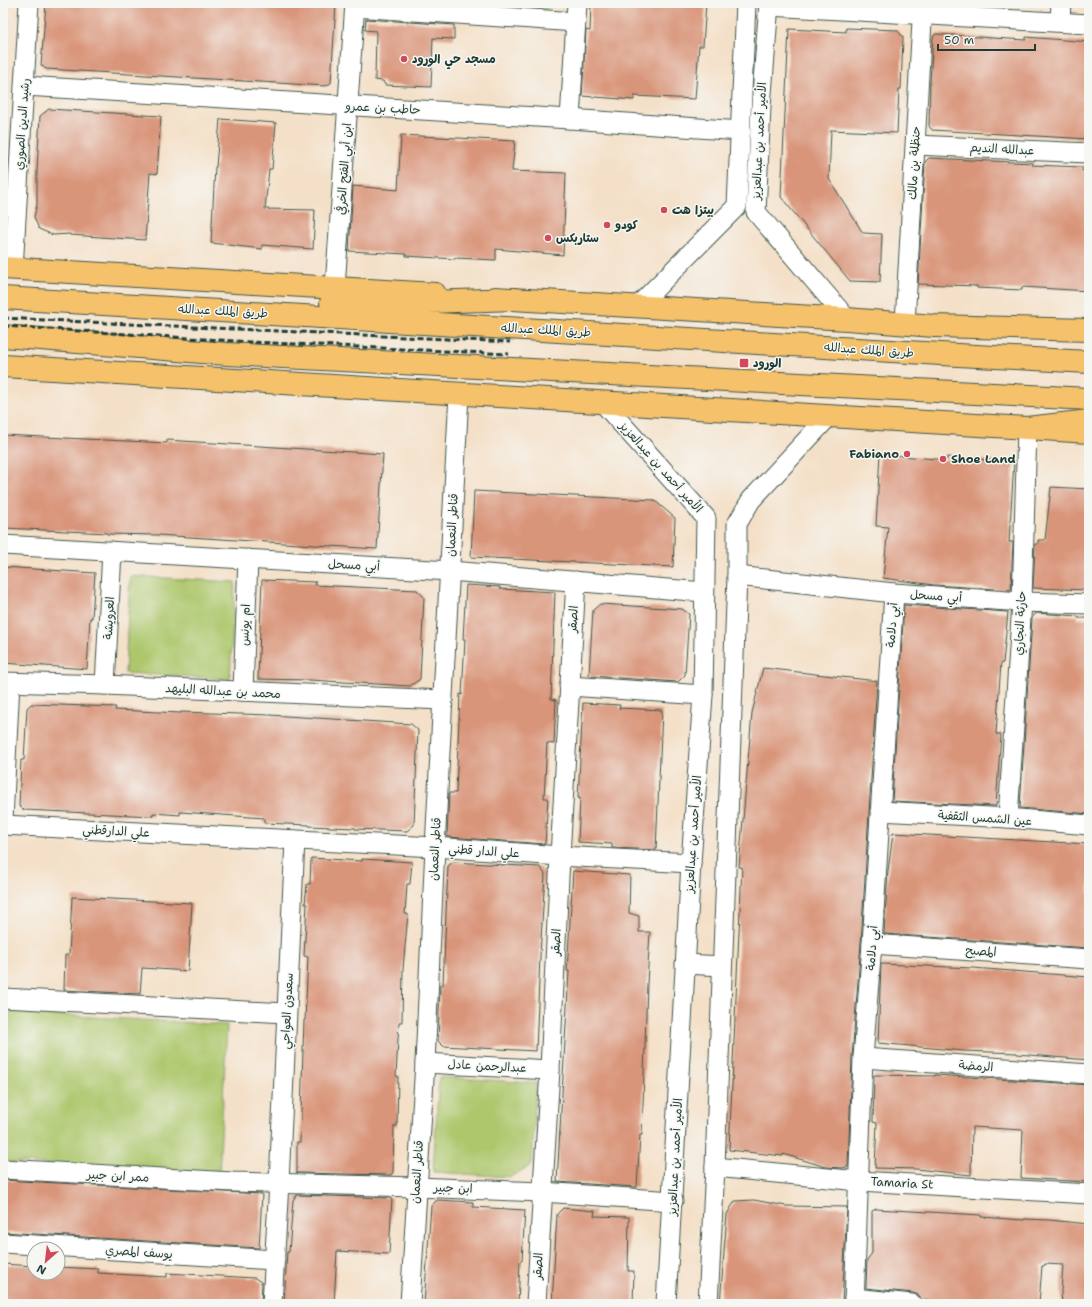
<svg xmlns="http://www.w3.org/2000/svg" width="1092" height="1307" viewBox="0 0 1092 1307" font-family="'Shantell Sans','Playpen Sans Arabic',sans-serif">
<rect width="100%" height="100%" fill="#f6f6f2"/>
<filter id="ink" filterUnits="userSpaceOnUse"><feTurbulence type="fractalNoise" baseFrequency=".025" numOctaves="2"/><feDisplacementMap in="SourceGraphic" scale="8" xChannelSelector="R" yChannelSelector="G"/><feConvolveMatrix kernelMatrix="1 2 1 2 8 2 1 2 1" color-interpolation-filters="sRGB"/></filter>
<filter id="wash" filterUnits="userSpaceOnUse"><feTurbulence type="fractalNoise" baseFrequency=".012" numOctaves="4" result="noise"/><feDisplacementMap in="SourceGraphic" scale="16" xChannelSelector="R" yChannelSelector="G"/><feGaussianBlur stdDeviation="0.9" result="paint"/><feColorMatrix in="noise" values="0 0 0 0 0 0 0 0 0 0 0 0 0 0 0 0 0 1.4 0 .05"/><feComposite in="paint" operator="in"/></filter>
<g filter="url(#wash)">
<rect width="100%" height="100%" fill="#f4e0c8"/>
<g fill="#aec76d" stroke="#668250">
<polygon points="456,3 551,3 551,5 546,9"/>
<polygon points="130,576 235,582 230,679 125,673"/>
<polygon points="7,1012 227,1025 219,1174 3,1162 3,1093"/>
<polygon points="439,1077 536,1083 532,1165 510,1177 433,1172"/>
</g>
<g id="blocks">
<g fill="#d9957a">
<polygon points="46,3 336,3 331,83 326,86 46,69 41,65"/>
<polygon points="591,3 706,3 703,46 699,46 695,99 634,96 634,100 582,96 586,30 590,31"/>
<polygon points="366,19 454,25 454,39 433,38 431,87 385,85 383,81 375,80 376,31 365,30"/>
<polygon points="846,28 897,30 903,37 901,89 899,89 897,133 831,130 829,179 863,233 882,234 880,282 850,281 781,197 789,29 846,32"/>
<polygon points="936,34 993,38 1026,40 1026,37 1089,42 1089,139 932,130 929,126 930,83 933,37"/>
<polygon points="49,109 161,116 157,174 150,173 145,240 70,235 70,234 53,235 39,229 34,217 37,204 37,170 40,116"/>
<polygon points="220,119 276,123 272,169 269,169 265,209 315,210 313,249 262,245 262,249 211,243 215,167 216,167"/>
<polygon points="401,135 515,141 512,171 566,173 563,255 496,249 496,260 455,258 455,259 406,256 406,254 349,251 353,186 398,190"/>
<polygon points="929,158 1033,163 1032,165 1082,167 1082,171 1089,171 1089,291 1022,287 1022,290 977,288 977,286 918,284 925,162"/>
<polygon points="3,435 167,443 167,440 383,454 377,549 158,535 107,534 107,533 3,528"/>
<polygon points="880,454 947,460 947,457 1014,462 1009,542 1013,542 1011,590 934,585 883,578 888,527 876,526"/>
<polygon points="1051,487 1089,489 1089,590 1033,588 1035,544 1038,544 1038,540 1045,540"/>
<polygon points="474,491 654,500 675,518 673,567 471,557"/>
<polygon points="3,567 95,573 92,618 90,618 87,669 3,663"/>
<polygon points="262,580 316,582 315,585 417,590 424,597 420,679 410,686 310,680 258,679"/>
<polygon points="466,585 500,587 500,589 555,592 551,699 556,700 554,744 547,743 544,798 548,798 545,844 447,837 449,793 456,793 460,694 462,695 465,639 463,639"/>
<polygon points="600,604 682,609 689,614 685,675 678,682 591,676 589,675 593,610"/>
<polygon points="904,605 1008,612 1003,663 1001,663 996,734 1001,734 996,806 892,801"/>
<polygon points="1036,613 1078,616 1078,618 1089,618 1089,814 1020,808 1032,618"/>
<polygon points="763,668 877,681 861,943 852,1057 848,1167 842,1168 826,1167 783,1154 783,1156 729,1150 742,867 739,867 752,713"/>
<polygon points="583,703 620,705 619,708 662,710 656,850 612,848 612,844 578,842 580,798 578,798"/>
<polygon points="31,704 116,707 115,710 181,713 181,712 270,715 411,724 418,730 414,825 407,831 355,829 355,828 309,826 309,825 264,823 264,818 180,812 180,815 153,813 153,816 24,810 19,806 21,760 24,760 27,708"/>
<polygon points="893,833 1089,844 1089,948 884,934 888,871"/>
<polygon points="311,858 362,861 362,859 412,862 410,884 407,884 405,914 408,914 403,969 402,1022 399,1022 396,1076 398,1076 397,1126 394,1126 393,1172 391,1175 297,1173 297,1142 300,1142 304,1020 305,1020 308,957 304,956 307,904 305,904 307,884 310,884"/>
<polygon points="453,862 540,867 545,874 540,956 536,1051 443,1046 438,1041 440,985 443,985 448,866"/>
<polygon points="573,871 630,875 629,913 639,916 639,932 650,932 647,984 642,1135 640,1135 637,1187 557,1182 569,971 567,971"/>
<polygon points="72,897 192,903 188,971 142,968 140,994 64,990 65,955 69,955"/>
<polygon points="881,964 973,968 1089,977 1089,1060 1017,1054 1017,1053 964,1051 878,1043"/>
<polygon points="874,1075 935,1076 935,1075 1089,1085 1089,1182 1021,1178 1023,1130 972,1127 971,1175 916,1169 875,1168 877,1123 873,1122"/>
<polygon points="3,1180 262,1194 259,1248 3,1232"/>
<polygon points="297,1195 392,1198 389,1254 337,1251 334,1304 284,1304 287,1252 289,1252 293,1200"/>
<polygon points="437,1200 473,1202 473,1207 525,1210 522,1261 520,1261 518,1304 424,1304 431,1206"/>
<polygon points="754,1200 786,1206 847,1207 842,1304 778,1303 778,1304 720,1304 727,1214 735,1201"/>
<polygon points="563,1208 595,1211 594,1216 629,1217 628,1271 634,1271 633,1304 552,1304 557,1214"/>
<polygon points="876,1209 981,1215 981,1217 1024,1220 1024,1219 1049,1220 1089,1224 1089,1304 1062,1304 1061,1292 1063,1265 1045,1264 1044,1266 1042,1266 1039,1304 996,1304 942,1300 942,1302 922,1300 919,1295 913,1293 866,1288 867,1260 872,1253 872,1211"/>
<polygon points="3,1264 34,1266 34,1273 58,1273 58,1267 98,1269 98,1273 167,1277 167,1273 255,1278 262,1283 261,1304 3,1304"/>
</g>
</g>
</g>
<g filter="url(#ink)">
<use href="#blocks" fill-opacity="0" stroke="#3f554a" stroke-width="1"/>
<g fill="none" stroke-linecap="round" stroke-linejoin="round">
<defs>
<g id="minor">
<polyline points="769,3 761,107 756,212 847,319"/>
<polyline points="769,6 1089,24"/>
<polyline points="355,7 576,22"/>
<polyline points="1060,22 1061,3"/>
<polyline points="25,86 570,119 741,131"/>
<polyline points="570,119 577,3"/>
<polyline points="916,145 1089,153"/>
<polyline points="13,269 29,3"/>
<polyline points="335,287 355,3"/>
<polyline points="638,306 737,206 746,3"/>
<polyline points="905,323 923,3"/>
<polyline points="603,403 706,518 703,695 691,863 666,1304"/>
<polyline points="3,545 450,571 704,592"/>
<polyline points="737,576 894,593 1022,602 1089,604"/>
<polyline points="3,682 105,685 443,700"/>
<polyline points="105,685 112,551"/>
<polyline points="569,686 703,695"/>
<polyline points="243,691 248,559"/>
<polyline points="880,811 1008,818 1089,825"/>
<polyline points="1008,818 1022,602 1027,428"/>
<polyline points="3,820 10,683"/>
<polyline points="3,825 435,847 560,856 691,863"/>
<polyline points="872,944 1089,959"/>
<polyline points="685,964 722,966"/>
<polyline points="3,998 286,1013"/>
<polyline points="863,1058 1089,1074"/>
<polyline points="425,1063 550,1070"/>
<polyline points="715,1167 859,1181 1089,1194"/>
<polyline points="3,1169 233,1182 416,1187 542,1192 673,1201"/>
<polyline points="3,1243 275,1260"/>
<polyline points="854,1298 912,1304"/>
<polyline points="272,1304 279,1183 295,840"/>
<polyline points="410,1304 425,1063 435,847 459,394"/>
<polyline points="536,1304 550,1070 560,856 576,581"/>
<polyline points="708,1304 715,1167 737,576 737,524 751,500 829,416"/>
<polyline points="854,1304 863,1058 872,944 894,593"/>
</g>
<g id="major">
<polyline points="3,268 435,294"/>
<polyline points="495,298 847,319 934,326 1089,330"/>
<path d="M3 366C344 386 685 408 1027 428L1089 432"/>
</g>
<g id="highway">
<polyline points="3,298 958,355 1089,362"/>
<polyline points="331,303 371,304 514,299"/>
<polyline points="3,336 227,354 1089,399"/>
<polyline points="1027,428 1089,421"/>
</g>
</defs>
<use href="#minor" stroke="#3f554a" stroke-width="21"/>
<use href="#major" stroke="#3f554a" stroke-width="24"/>
<use href="#highway" stroke="#3f554a" stroke-width="24"/>
<use href="#minor" stroke="#fff" stroke-width="19"/>
<use href="#major" stroke="#f5c16b" stroke-width="22"/>
<use href="#highway" stroke="#f5c16b" stroke-width="22"/>
<g stroke="#1f3d34" stroke-width="3" stroke-dasharray="6 3" stroke-linecap="butt">
<polyline points="3,318 510,342"/>
<polyline points="3,326 251,342 509,354"/>
</g>
</g>
</g>
<g fill="#d1495b" stroke="#f6f6f2" stroke-width="1.5">
<circle cx="404" cy="59" r="4"/>
<circle cx="664" cy="210" r="4"/>
<circle cx="607" cy="225" r="4"/>
<circle cx="548" cy="238" r="4"/>
<rect x="739" y="358" width="10" height="10" rx="2"/>
<circle cx="907" cy="454" r="4"/>
<circle cx="943" cy="459" r="4"/>
</g>
<g text-anchor="middle" dominant-baseline="central" stroke-width="3" stroke-linejoin="round" paint-order="stroke">
<g font-size="12" font-weight="bold" fill="#1f3d34" stroke="#f6f6f2" text-anchor="start">
<text x="412" y="59">مسجد حي الورود</text>
<text x="672" y="210">بيتزا هت</text>
<text x="615" y="225">كودو</text>
<text x="556" y="238">ستاربكس</text>
<text x="753" y="363">الورود</text>
<text x="899" y="454" text-anchor="end">Fabiano</text>
<text x="951" y="459">Shoe Land</text>
</g>
<g font-size="12" fill="#1f3d34" stroke="#f6f6f2">
<text transform="translate(383 108) rotate(3)">حاطب بن عمرو</text>
<text transform="translate(22 124) rotate(-86)">رشيد الدين الصوري</text>
<text transform="translate(759 141) rotate(-87)">الأمير أحمد بن عبدالعزيز</text>
<text transform="translate(1002 149) rotate(3)">عبدالله النديم</text>
<text transform="translate(914 163) rotate(-87)">حنظلة بن مالك</text>
<text transform="translate(344 169) rotate(-86)">ابن أبي الفتح الخرفي</text>
<text transform="translate(223 311) rotate(3)">طريق الملك عبدالله</text>
<text transform="translate(546 330) rotate(3)">طريق الملك عبدالله</text>
<text transform="translate(869 350) rotate(4)">طريق الملك عبدالله</text>
<text transform="translate(661 467) rotate(48)">الأمير أحمد بن عبدالعزيز</text>
<text transform="translate(452 525) rotate(-87)">قناطر النعمان</text>
<text transform="translate(354 565) rotate(3)">أبي مسحل</text>
<text transform="translate(936 596) rotate(4)">أبي مسحل</text>
<text transform="translate(109 618) rotate(-87)">العرويشة</text>
<text transform="translate(573 619) rotate(-86)">الصقر</text>
<text transform="translate(1020 623) rotate(-87)">حارثة النجاري</text>
<text transform="translate(245 625) rotate(-88)">ام يونس</text>
<text transform="translate(892 625) rotate(-86)">أبي دلامة</text>
<text transform="translate(223 691) rotate(3)">محمد بن عبدالله البليهد</text>
<text transform="translate(985 818) rotate(4)">عين الشمس الثقفية</text>
<text transform="translate(116 831) rotate(3)">علي الدارقطني</text>
<text transform="translate(693 834) rotate(-86)">الأمير أحمد بن عبدالعزيز</text>
<text transform="translate(435 849) rotate(-87)">قناطر النعمان</text>
<text transform="translate(484 851) rotate(4)">علي الدار قطني</text>
<text transform="translate(556 942) rotate(-87)">الصقر</text>
<text transform="translate(872 948) rotate(-86)">أبي دلامة</text>
<text transform="translate(981 951) rotate(4)">المصبح</text>
<text transform="translate(287 1011) rotate(-87)">سعدون العواجي</text>
<text transform="translate(487 1066) rotate(3)">عبدالرحمن عادل</text>
<text transform="translate(976 1066) rotate(4)">الرمضة</text>
<text transform="translate(675 1157) rotate(-87)">الأمير أحمد بن عبدالعزيز</text>
<text transform="translate(417 1172) rotate(-86)">قناطر النعمان</text>
<text transform="translate(118 1176) rotate(3)">ممر ابن جبير</text>
<text transform="translate(902 1183) rotate(3)">Tamaria St</text>
<text transform="translate(453 1188) rotate(2)">ابن جبير</text>
<text transform="translate(139 1252) rotate(4)">يوسف المصري</text>
<text transform="translate(538 1266) rotate(-87)">الصقر</text>
</g>
</g>
<rect width="1092" height="1307" fill="none" stroke="#f6f6f2" stroke-width="16"/>
<g transform="translate(46 1261) rotate(208)"><circle r="19" fill="#f6f6f2" stroke="#a0aca6"/>
<path d="M0-3L7 15L0 10L-7 15Z" fill="#d1495b"/>
<text y="-6" font-size="11" font-weight="bold" text-anchor="middle" fill="#1f3d34">N</text>
</g>
<path d="M938 44v6h97v-6" fill="none" stroke="#1f3d34" stroke-width="2"/>
<text x="944" y="44" font-size="12" fill="#1f3d34" stroke="#f6f6f2" stroke-width="3" paint-order="stroke">50 m</text>
</svg>
